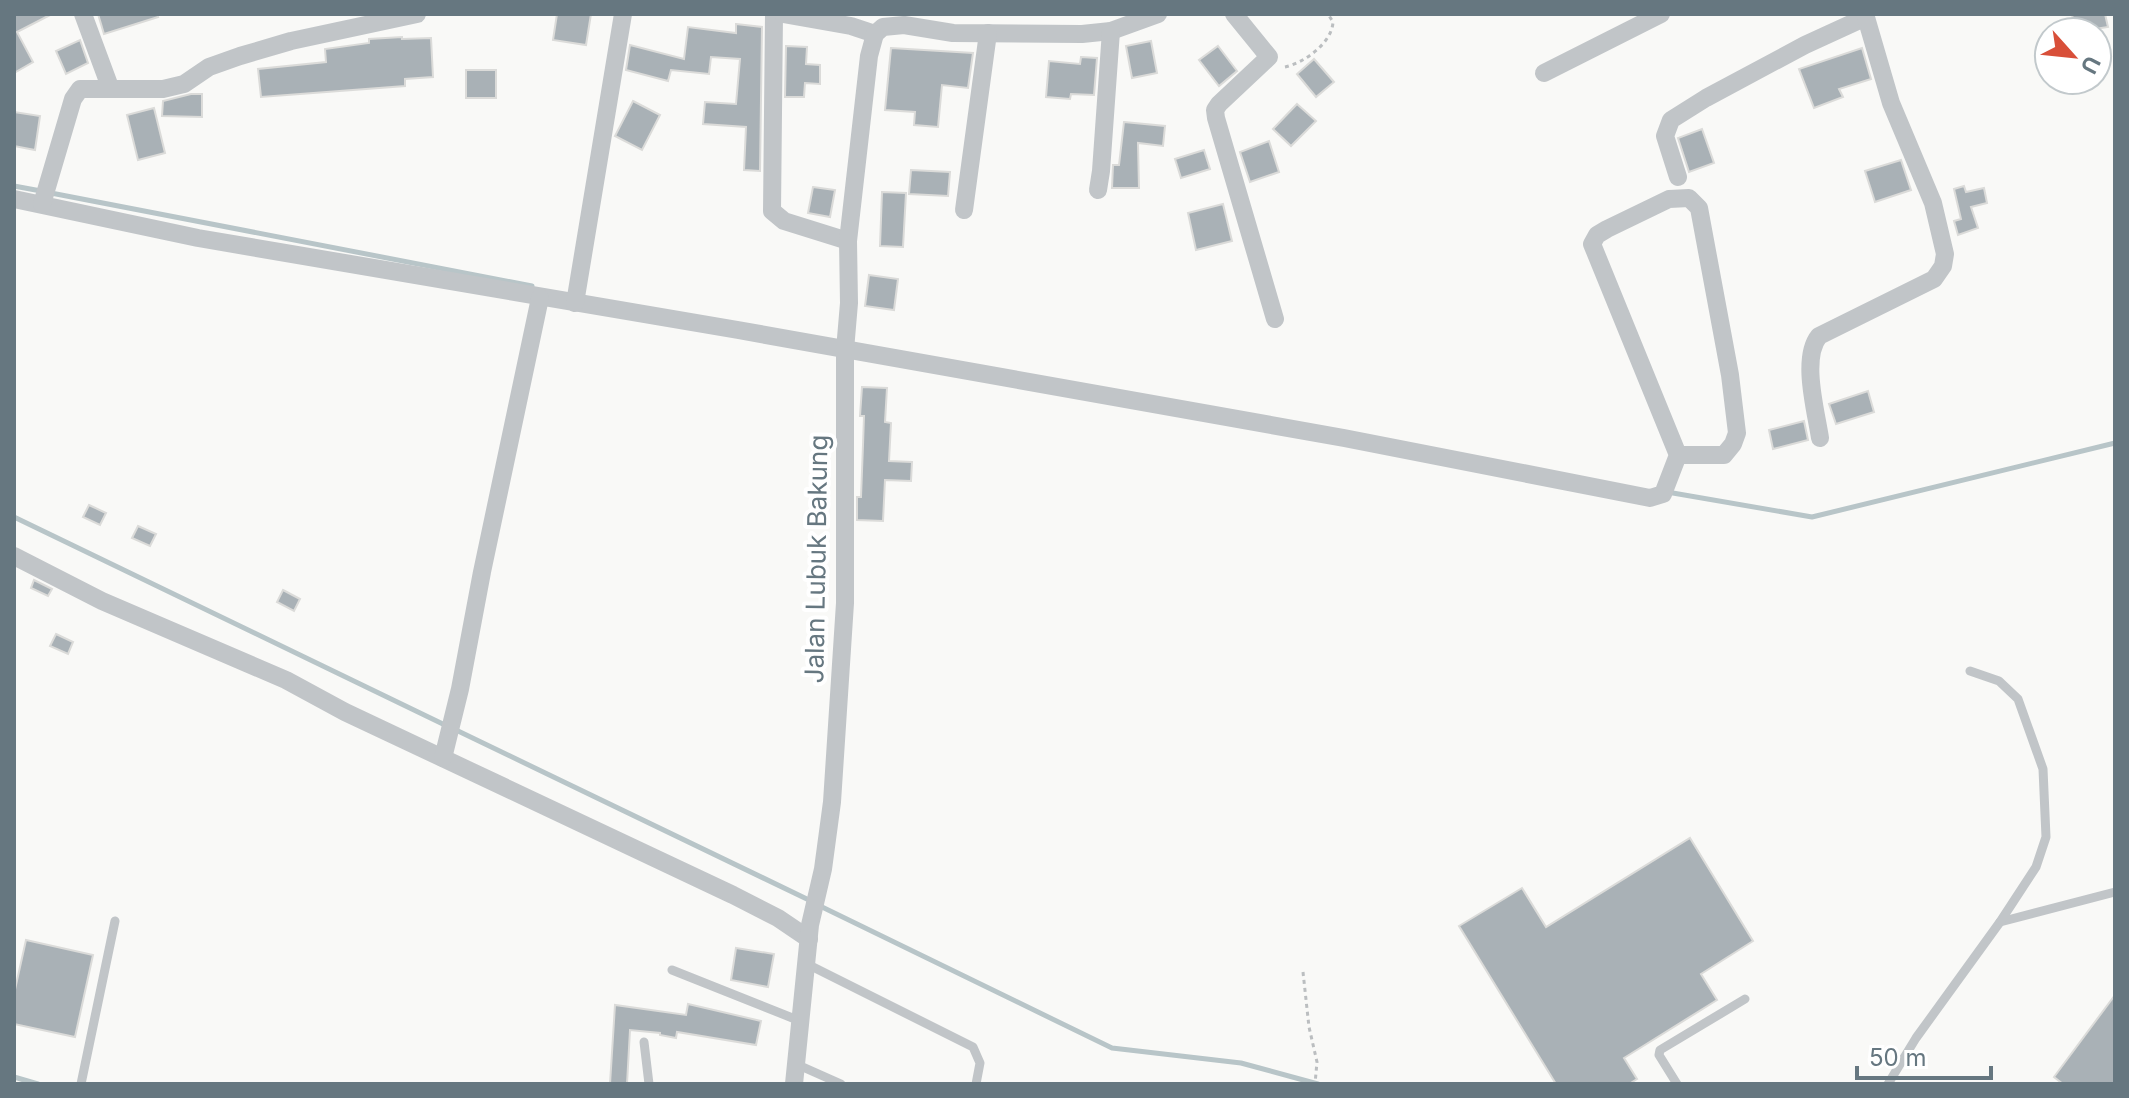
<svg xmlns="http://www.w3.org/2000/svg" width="2129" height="1098" viewBox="0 0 2129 1098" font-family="Inter,sans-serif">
<rect width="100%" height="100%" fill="#f9f9f7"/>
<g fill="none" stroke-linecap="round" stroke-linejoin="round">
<g stroke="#b8c5c8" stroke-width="5">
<polyline points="14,186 41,191"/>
<polyline points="51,193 532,286"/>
<polyline points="1667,492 1812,517 2115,443"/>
<polyline points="14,517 447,726"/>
<polyline points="456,730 811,901"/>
<polyline points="820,906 1112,1048 1241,1063 1318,1084"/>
<polyline points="14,1077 38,1084"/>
</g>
</g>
<g fill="#a9b1b6" stroke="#dbdbd9" stroke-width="2">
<polygon points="14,14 52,14 17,32 33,62 14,73"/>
<polygon points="98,14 157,14 158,17 104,34"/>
<polygon points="557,14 591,14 586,45 553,40"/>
<polygon points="2072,14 2105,14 2108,27 2075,32"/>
<polygon points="736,24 762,27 760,171 744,170 746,127 703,124 705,102 736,104 740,59 711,57 709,74 671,70 668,81 626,70 630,45 684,59 688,27 736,33"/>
<polygon points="402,37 402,39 431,38 433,77 405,79 405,86 261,97 258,69 326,62 325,49 369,43 369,39"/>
<polygon points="80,40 88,63 66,74 56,51"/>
<polygon points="1151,41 1157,73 1132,78 1126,46"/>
<polygon points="786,46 807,47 806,64 820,65 820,84 805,83 804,97 785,97"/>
<polygon points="1218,46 1237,71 1219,86 1199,60"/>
<polygon points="891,48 973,53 968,88 942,85 938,127 914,125 915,112 885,110"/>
<polygon points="1862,48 1871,79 1839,89 1843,97 1814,108 1799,69"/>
<polygon points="1081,57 1097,58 1094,95 1071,94 1070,99 1046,97 1049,61 1080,64"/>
<polygon points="1314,59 1334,82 1316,97 1297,74"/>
<rect x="466" y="70" width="30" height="28"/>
<polygon points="191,94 202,94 202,117 162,116 163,101"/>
<polygon points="633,101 660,115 642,150 615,136"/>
<polygon points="1297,104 1316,121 1291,146 1273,129"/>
<polygon points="154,108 165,153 138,160 127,115"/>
<polygon points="14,112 40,116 35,150 14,146"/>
<polygon points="1124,122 1165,126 1163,146 1138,143 1139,188 1112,188 1113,165 1119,165"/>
<polygon points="1702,129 1714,163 1689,172 1678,138"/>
<polygon points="1269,141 1279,172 1250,182 1240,152"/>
<polygon points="1204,150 1210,169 1181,178 1175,159"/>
<polygon points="1901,160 1911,190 1875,202 1865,171"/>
<polygon points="911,170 950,172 948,196 909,194"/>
<polygon points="1964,186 1966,192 1984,188 1987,203 1971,207 1978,228 1958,235 1954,221 1961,219 1954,189"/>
<polygon points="813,187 835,190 830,217 808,213"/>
<polygon points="882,192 906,193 903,247 880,246"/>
<polygon points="1223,204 1232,241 1196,250 1188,213"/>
<polygon points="869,275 898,279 894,310 865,306"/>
<polygon points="862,387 887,388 885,422 891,423 889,461 912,462 911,481 885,480 883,521 857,520 857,497 861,497 863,445 864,416 860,416"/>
<polygon points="1868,391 1874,412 1836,424 1829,404"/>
<polygon points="1804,421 1808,440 1773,449 1769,430"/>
<polygon points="89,505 106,513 100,525 83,517"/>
<polygon points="138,526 156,534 150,546 132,538"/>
<polygon points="34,580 52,589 48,596 31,588"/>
<polygon points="283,590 300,599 294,611 277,602"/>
<polygon points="56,634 73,642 68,654 50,646"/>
<polygon points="1690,838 1753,941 1701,974 1717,1000 1624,1058 1637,1079 1629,1084 1556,1084 1459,926 1522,888 1546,927"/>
<polygon points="26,940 93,955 75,1037 14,1024 14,994"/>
<polygon points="736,948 774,954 768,987 731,980"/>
<polygon points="2115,995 2115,1084 2063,1084 2054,1077"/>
<polygon points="688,1004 761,1021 756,1045 677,1032 676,1038 660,1035 660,1033 630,1030 627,1084 610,1084 615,1005 686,1015"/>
</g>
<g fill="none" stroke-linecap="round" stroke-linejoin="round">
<g stroke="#bbbec0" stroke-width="3" stroke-dasharray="4 4" stroke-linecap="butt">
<path d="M1285 67C1304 63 1332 43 1333 22L1328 14"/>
<polyline points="1303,972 1309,1027 1317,1062 1315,1084"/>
</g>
<g stroke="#c1c5c8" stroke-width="9">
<polyline points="2000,922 2115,892"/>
<polyline points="807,964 973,1047 980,1063 976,1084"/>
<polyline points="672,970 800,1021"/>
<polyline points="644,1042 649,1084"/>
<polyline points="796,1064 841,1084"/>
<polyline points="81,1084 115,921"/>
<polyline points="1677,1084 1659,1055 1660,1050 1745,999"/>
<polyline points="1888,1084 1916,1038 2000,922 2036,867 2046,837 2043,769 2018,699 1999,681 1970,671"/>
</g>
<g stroke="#c1c5c8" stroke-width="18">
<polyline points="83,14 110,87"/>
<polyline points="774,14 772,211 784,221 848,241"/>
<polyline points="783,14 851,26 875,34"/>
<polyline points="1234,14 1269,57 1219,104 1215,110 1216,118 1275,319"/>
<polyline points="875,34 883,27 904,25 953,33 1082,34 1111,31 1158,14"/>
<polyline points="1544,73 1661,14"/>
<polyline points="1678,177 1665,136 1671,120 1706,98 1805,45 1866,17"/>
<polyline points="1098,190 1101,171 1111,31"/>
<polyline points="14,199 198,238 738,330 1344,438 1650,498 1663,494 1678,455 1592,244 1597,235 1607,229 1669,199 1689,198 1699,208 1730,375 1737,433 1733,444 1724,455 1678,455"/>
<polyline points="42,204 73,99 80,89 163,89 184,84 209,67 240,56 291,41 417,14"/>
<polyline points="964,210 988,33"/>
<polyline points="575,303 623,14"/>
<path d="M1820 438C1816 411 1801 358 1819 336L1934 279 1943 266 1945 254 1933 203 1891 103 1865 14"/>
<polyline points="14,556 102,601 286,680 345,712 733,895 778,918 809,939"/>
<polyline points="443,758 460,689 482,572 540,298"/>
<polyline points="794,1084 810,925 823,869 832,802 845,603 845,350 849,303 848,241 869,56 875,34"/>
</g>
</g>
<g text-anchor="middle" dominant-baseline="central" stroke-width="8" stroke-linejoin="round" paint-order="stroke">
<g font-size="26" fill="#667780" stroke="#fff">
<text transform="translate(816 559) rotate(-89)">Jalan Lubuk Bakung</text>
</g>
</g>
<rect width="2129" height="1098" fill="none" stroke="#667780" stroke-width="32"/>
<g transform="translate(2073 56) rotate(117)"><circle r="38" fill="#ffffff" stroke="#c2c9cc" stroke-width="2"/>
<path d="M0-6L14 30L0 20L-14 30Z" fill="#d84f39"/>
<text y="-12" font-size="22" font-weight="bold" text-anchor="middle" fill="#667780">U</text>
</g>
<path d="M1857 1066v12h134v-12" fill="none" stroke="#667780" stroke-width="4"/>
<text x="1869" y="1066" font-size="24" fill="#667780" stroke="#ffffff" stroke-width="6" paint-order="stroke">50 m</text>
</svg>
